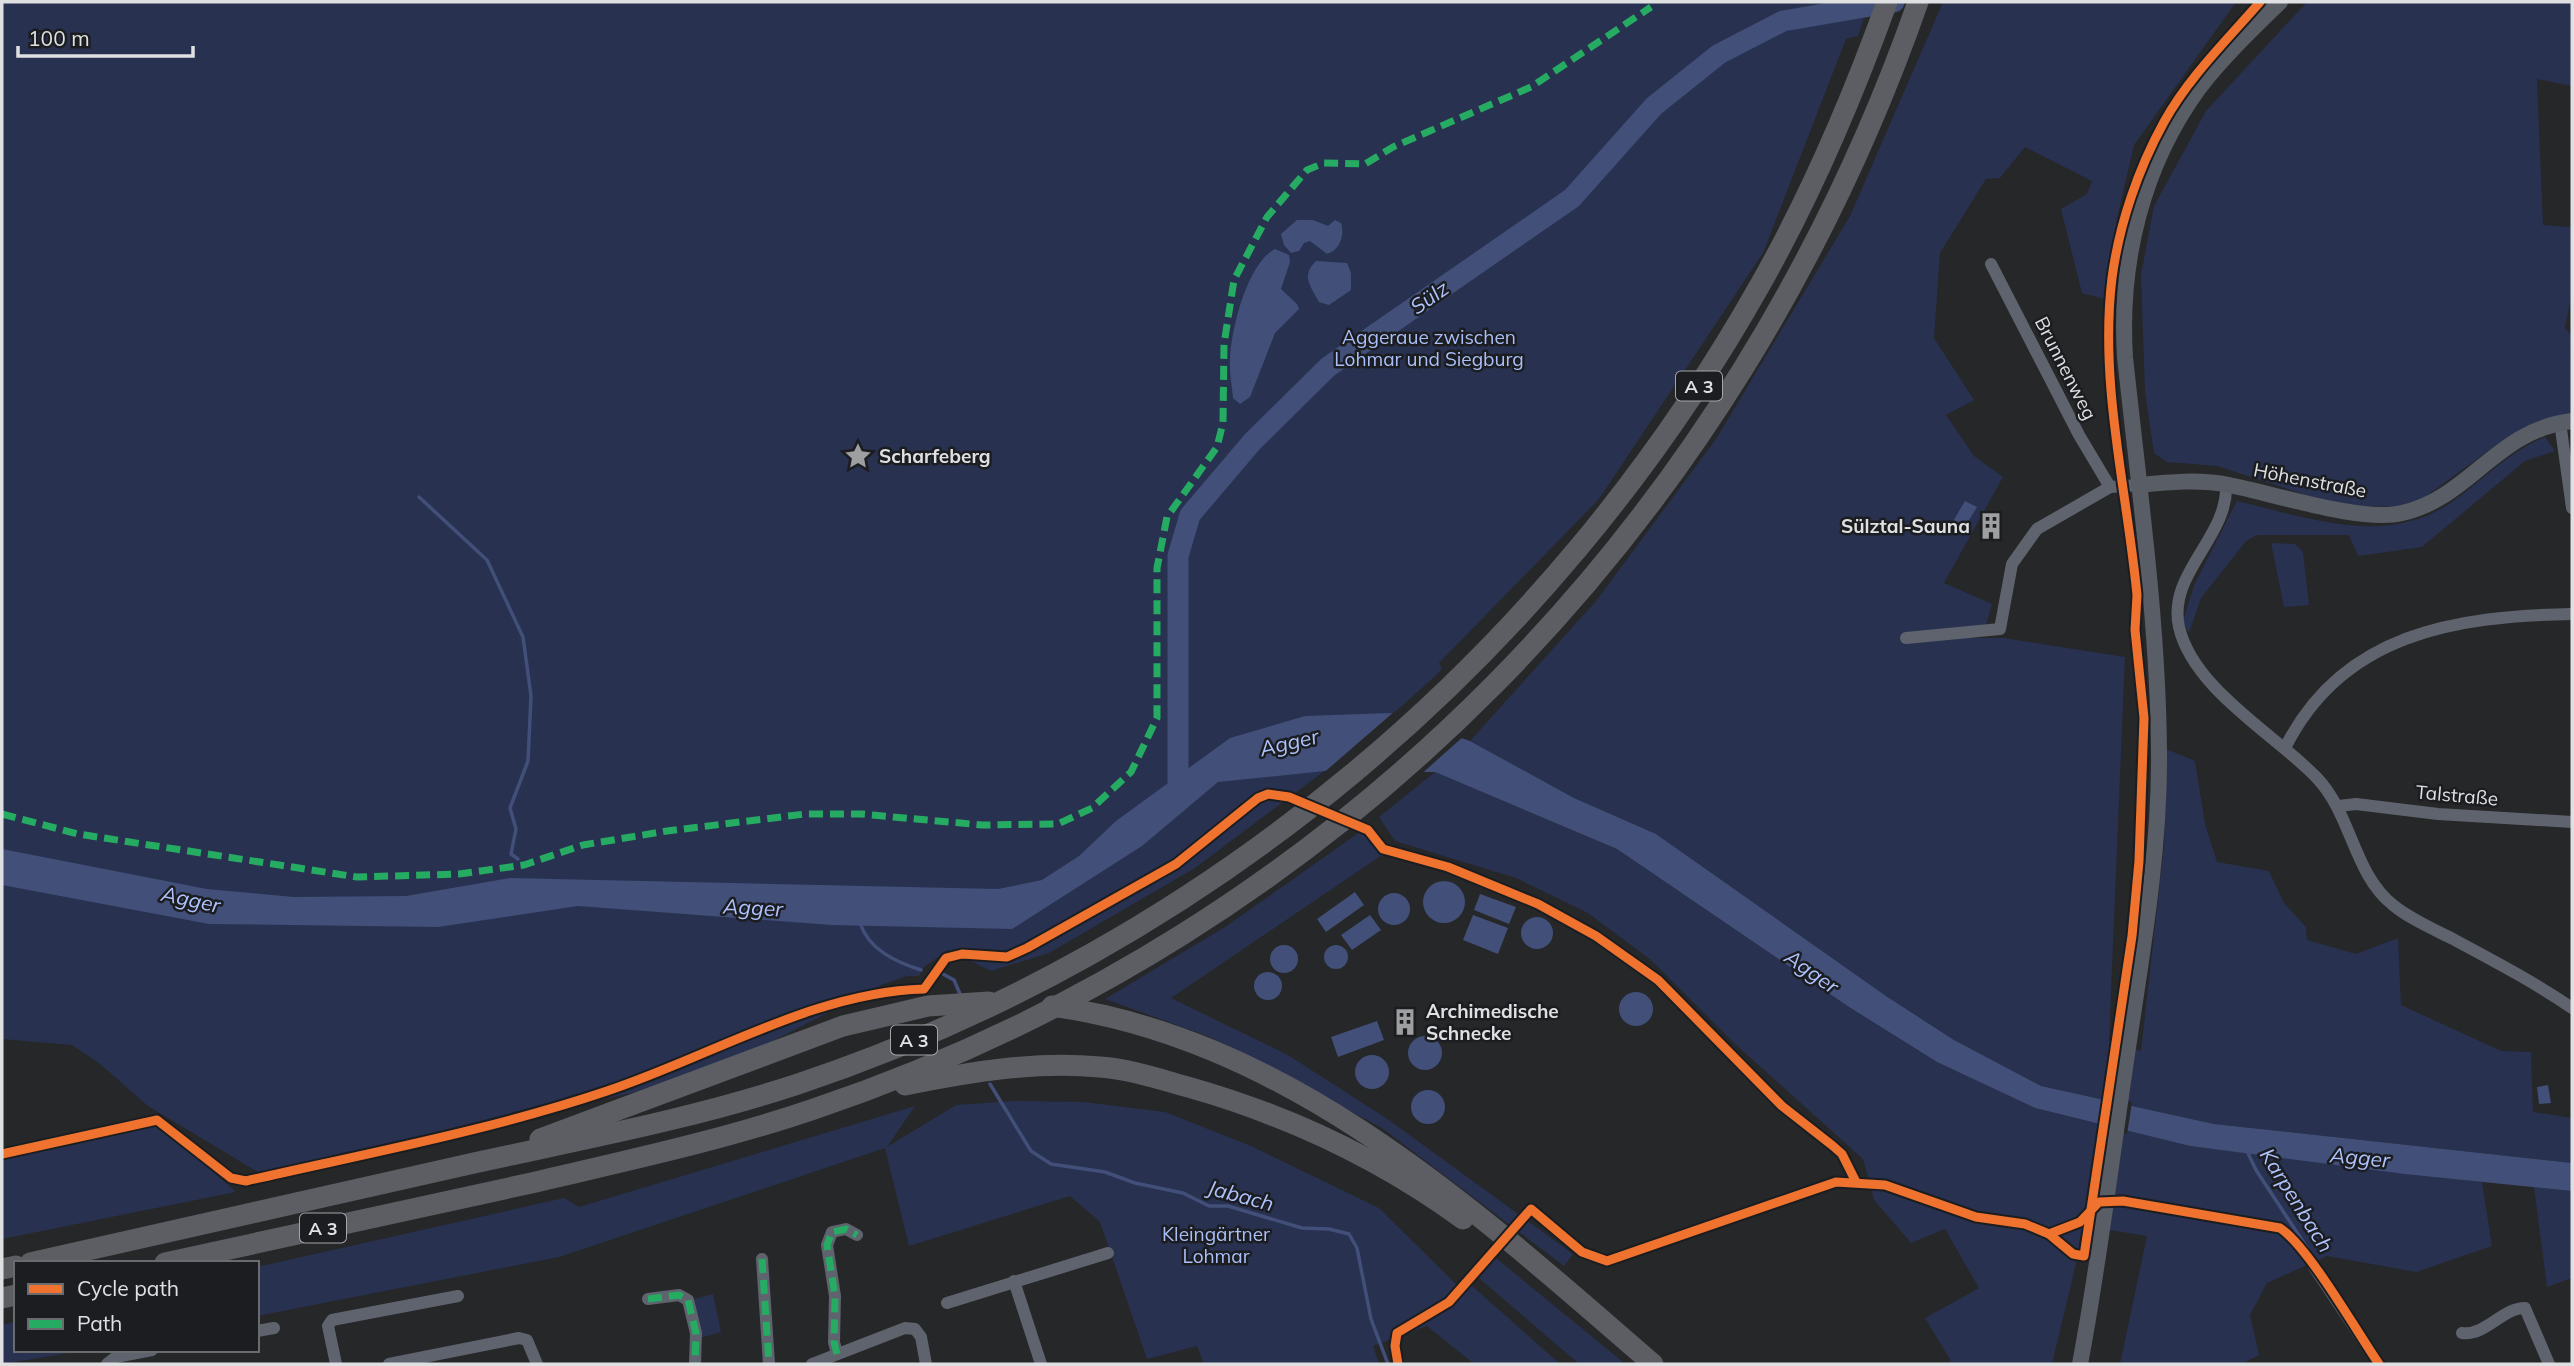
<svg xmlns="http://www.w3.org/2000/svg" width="2574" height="1366" viewBox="0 0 2574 1366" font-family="Mulish,sans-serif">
<rect width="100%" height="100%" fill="#262728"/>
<g fill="#283150">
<polygon points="2,2 1869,2 1858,36 1846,39 1763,253 1599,499 1439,663 1442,669 1433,678 1354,749 1195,868 1049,953 991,971 948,950 924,967 919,976 907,976 879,986 729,1064 688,1077 632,1093 261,1174 148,1106 100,1064 72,1045 2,1039"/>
<polygon points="1943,2 2236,2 2134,145 2117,218 2105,299 2082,293 2061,209 2087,194 2092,181 2025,147 2000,178 1986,179 1940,253 1934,338 1974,400 1946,415 1974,456 2003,477 1944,583 1992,604 1985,628 1914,638 2004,638 2125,657 2109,1041 2141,1051 2164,845 2166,749 2195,761 2205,824 2217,862 2269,871 2284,903 2306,927 2307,940 2356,954 2398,938 2401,1005 2501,1051 2531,1052 2533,1112 2572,1118 2572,1163 2214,1124 2041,1086 1954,1040 1886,996 1656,834 1574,798 1470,741 1596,601 1716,439 1850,216"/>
<polygon points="2307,2 2572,2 2572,86 2537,79 2543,225 2572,227 2572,294 2565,327 2572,337 2570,357 2572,359 2572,416 2524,428 2499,443 2422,499 2401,507 2337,505 2217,466 2167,462 2154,453 2145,392 2141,275 2154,206 2206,111"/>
<path d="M2545 437 2555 451 2525 461 2422 547 2358 556 2349 535H2257L2246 541 2201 598 2189 633 2183 621 2194 585 2237 501C2306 517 2384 547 2449 504 2482 481 2508 452 2545 437Z"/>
<polygon points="2271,543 2295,544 2303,552 2309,605 2284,607"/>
<polygon points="1435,772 1617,849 1849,1007 1937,1062 2035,1108 2190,1146 2482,1182 2492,1246 2416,1272 2327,1256 2267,1283 2250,1315 2259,1355 2241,1364 2120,1364 2147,1236 2085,1226 2052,1364 1944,1364 1951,1361 1925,1318 1979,1288 1945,1229 1911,1243 1874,1200 1863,1159 1734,1043 1651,960 1588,913 1516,878 1395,841 1379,817"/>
<polygon points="1360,832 1385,853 1171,998 1288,1055 1389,1120 1573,1254 1564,1266 1382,1128 1210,1037 1105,999 1225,927"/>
<polygon points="1014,1101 1084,1102 1165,1112 1251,1146 1379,1208 1464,1292 1472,1286 1560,1364 1474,1364 1427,1326 1373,1346 1379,1364 1204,1364 1197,1346 1147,1359 1100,1222 1070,1196 909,1246 885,1148 559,1257 257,1316 257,1267 564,1198 579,1207 915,1106 887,1147 956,1105"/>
<polygon points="156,1122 236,1192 2,1239 2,1156"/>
<polygon points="2534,1187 2572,1191 2572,1278 2547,1287"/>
<polygon points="1496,1258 1612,1353 1625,1364 1579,1364 1479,1278"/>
<polygon points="713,1294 721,1332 700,1338 694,1299"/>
<polygon points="16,1321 16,1350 87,1350 2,1364 2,1325"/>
</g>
<g fill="#414f79">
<path d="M1297 220H1313L1328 226 1335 220 1341 223C1345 235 1340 250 1327 254L1310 241 1304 243 1299 251 1291 253 1284 245 1281 234Z"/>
<path d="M1275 249 1289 255 1290 262 1281 289 1297 304 1299 309 1275 333 1250 397 1240 404 1233 398C1232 385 1229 372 1230 359 1231 330 1247 263 1275 249Z"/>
<path d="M1316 261 1347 263 1351 273V290L1329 305 1319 302C1310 285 1301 276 1316 261Z"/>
<polygon points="1965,501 1977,507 1963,530 1952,523"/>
<polygon points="1391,713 1470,741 1574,798 1656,834 1886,996 1954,1040 2041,1086 2214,1124 2572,1163 2572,1191 2405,1174 2190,1146 2035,1108 1937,1062 1849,1007 1617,849 1435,772 1325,771 1218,782 1142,846 1012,929 831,925 578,906 438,927 209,924 2,885 2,849 207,889 294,897 406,896 510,878 998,889 1042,880 1079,856 1116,821 1230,738 1305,716"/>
<circle cx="1444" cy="902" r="21"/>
<polygon points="1355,892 1364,905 1326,932 1317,919"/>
<circle cx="1394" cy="909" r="16"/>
<polygon points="1480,894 1516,907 1509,924 1474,910"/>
<polygon points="1370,915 1381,930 1352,950 1341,935"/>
<polygon points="1473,915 1508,928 1498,954 1463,940"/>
<circle cx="1537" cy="933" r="16"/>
<circle cx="1284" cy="959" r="14"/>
<circle cx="1336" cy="957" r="12"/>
<circle cx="1268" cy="986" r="14"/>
<circle cx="1636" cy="1009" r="17"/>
<polygon points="1377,1021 1384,1040 1338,1057 1331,1037"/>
<circle cx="1425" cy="1053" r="17"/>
<circle cx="1372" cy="1072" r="17"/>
<polygon points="2548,1085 2551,1103 2539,1104 2537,1087"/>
<circle cx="1428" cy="1107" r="17"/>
</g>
<g fill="#262728">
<polygon points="1395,711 1464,736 1419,776 1321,775"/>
<polygon points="2106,1097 2132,1102 2127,1134 2102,1128"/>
</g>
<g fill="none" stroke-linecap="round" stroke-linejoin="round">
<g stroke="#414f79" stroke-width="3.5">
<polyline points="419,497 487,560 523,637 531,696 528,761 510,808 516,829 511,854 518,859"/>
<path d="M860 923C869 950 896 962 921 970"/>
<polyline points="943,974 954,980 960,994"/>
<polyline points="990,1084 1031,1151 1051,1164 1105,1172 1135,1183 1183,1193 1209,1206 1228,1206 1302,1228 1329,1229 1349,1234 1357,1248 1371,1319 1388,1364"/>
<polyline points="2247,1151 2256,1170 2317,1263"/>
</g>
<polyline stroke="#414f79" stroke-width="21" points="1178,795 1178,556 1190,515 1252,442 1328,367 1572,198 1654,106 1719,54 1783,21 1894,2"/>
<g stroke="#5f636e" stroke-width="12">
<polyline points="1991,264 2079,435 2110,487"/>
<polyline points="2560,422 2572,508"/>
<path d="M2226 484C2229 537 2167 573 2179 627 2193 689 2276 735 2317 778 2352 815 2353 873 2393 905 2410 919 2433 929 2453 939 2494 961 2534 982 2572 1008"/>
<polyline points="1906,638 2000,629 2012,564 2037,529 2110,487 2139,485"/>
<path d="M2285 748C2342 633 2456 616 2572 614"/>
<polyline points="2339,806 2356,804 2438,814 2572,822"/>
<polyline points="762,1259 769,1364"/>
<polyline points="2314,1267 2379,1364"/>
<polyline points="1014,1281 1041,1364"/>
<polyline points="648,1299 679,1295 688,1300 696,1333 695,1364"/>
<polyline points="947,1303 1108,1253"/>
<polyline points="257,1331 274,1328"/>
<path d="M2462 1333C2486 1336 2502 1308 2525 1308L2549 1364"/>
<polyline points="837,1354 834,1342 835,1296 827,1245 832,1232 846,1229 857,1235"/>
<polyline points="107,1364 116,1357 152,1350"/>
<polyline points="336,1364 328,1326 332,1320 458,1296"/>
<polyline points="389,1364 519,1338 527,1340 537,1364"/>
<polyline points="812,1364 905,1328 915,1329 921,1337 926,1364"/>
</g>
<g stroke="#595d65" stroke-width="16">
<path d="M2139 485C2169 482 2199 479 2229 485 2272 493 2361 523 2402 513 2470 498 2496 430 2572 421"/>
<path d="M2080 1364C2099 1264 2111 1162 2126 1061 2141 959 2160 856 2159 752 2158 620 2139 489 2125 357 2119 262 2142 166 2199 88 2223 57 2252 29 2280 2"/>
</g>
<g stroke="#5d5e64" stroke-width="21">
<path d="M1052 1006C1291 1039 1478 1213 1653 1364"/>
<path d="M905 1085C970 1072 1033 1061 1100 1067 1129 1069 1159 1079 1188 1087 1287 1115 1379 1158 1463 1219"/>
<polyline points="540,1139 843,1026 928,1006 989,1002"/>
<path d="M30 1263C178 1231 326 1195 474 1163 583 1139 692 1119 798 1084 1205 948 1550 658 1760 285 1811 195 1852 99 1887 2"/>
<path d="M165 1263C289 1236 412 1209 536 1182 629 1160 723 1140 814 1109 1339 932 1736 522 1918 2"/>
<polyline points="2,1269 16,1266"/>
<polyline points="2,1298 16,1295"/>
</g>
<g stroke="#26ab63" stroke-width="7" stroke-dasharray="14 7" stroke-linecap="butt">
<polyline points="2,814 78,834 357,877 459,874 524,865 583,845 667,831 805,814 861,814 982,825 1058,824 1092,808 1131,772 1157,718 1157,568 1167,517 1217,447 1223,423 1224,344 1234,280 1267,217 1307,170 1324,163 1365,164 1393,147 1531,87 1651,7"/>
<polyline points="762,1259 769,1364"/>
<polyline points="648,1299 679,1295 688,1300 696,1333 695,1364"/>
<polyline points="837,1354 834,1342 835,1296 827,1245 832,1232 846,1229 857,1235"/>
</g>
<defs>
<g id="cycleway">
<path d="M2 1154 157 1120 231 1178 246 1181C364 1154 492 1130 607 1091 710 1057 814 992 924 989L946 958 962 954 1007 957 1027 948 1176 864 1258 798 1268 794 1289 797 1368 830 1383 849 1448 867 1538 904 1596 936 1658 980 1782 1106 1833 1146 1842 1154 1856 1182"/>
<path d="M2049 1234 2080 1222 2099 1202 2123 1201 2280 1228C2308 1246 2357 1332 2379 1364"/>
<path d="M1398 1364 1395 1346 1397 1333 1449 1302 1531 1209 1582 1252 1607 1261 1836 1182 1885 1185 1976 1217 2025 1224 2049 1234 2073 1254 2084 1256 2132 936 2139 861 2144 718 2135 630 2137 595C2127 491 2099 383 2112 278 2119 225 2138 169 2164 122 2188 78 2227 40 2260 2"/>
</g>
</defs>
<use href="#cycleway" stroke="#1b1d20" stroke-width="13"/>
<use href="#cycleway" stroke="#ef722f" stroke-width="9"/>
</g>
<defs>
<symbol id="sight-bare" viewBox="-9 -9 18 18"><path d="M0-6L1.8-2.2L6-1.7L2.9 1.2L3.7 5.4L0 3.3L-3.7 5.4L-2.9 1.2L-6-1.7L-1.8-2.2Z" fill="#9e9fa1" stroke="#1b1d20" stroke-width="2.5" paint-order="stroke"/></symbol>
<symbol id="building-bare" viewBox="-9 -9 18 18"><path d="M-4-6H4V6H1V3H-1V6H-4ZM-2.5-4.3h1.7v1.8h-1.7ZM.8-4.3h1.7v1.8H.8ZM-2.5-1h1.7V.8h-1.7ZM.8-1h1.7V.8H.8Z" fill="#9e9fa1" stroke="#1b1d20" stroke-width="2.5" paint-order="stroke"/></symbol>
</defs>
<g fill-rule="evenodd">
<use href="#sight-bare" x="839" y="437" width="38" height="38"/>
<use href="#building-bare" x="1972" y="507" width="38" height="38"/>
<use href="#building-bare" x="1386" y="1003" width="38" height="38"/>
</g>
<g text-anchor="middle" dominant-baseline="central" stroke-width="5" stroke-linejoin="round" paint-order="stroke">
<g fill="#1b1d20" stroke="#a4a6a8" stroke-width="2">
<rect x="1676" y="371.5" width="46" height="29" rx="5"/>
<rect x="891" y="1025.5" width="46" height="29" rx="5"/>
<rect x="300" y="1213.5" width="46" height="29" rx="5"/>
</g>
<g font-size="18" font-weight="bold" fill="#dfe0e2">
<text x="1699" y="386">A 3</text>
<text x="914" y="1040">A 3</text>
<text x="323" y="1228">A 3</text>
</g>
<g font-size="19" fill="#aabff9" stroke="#1b1d20">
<text x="1429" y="337">Aggeraue zwischen<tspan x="1429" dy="22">Lohmar und Siegburg</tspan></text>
<text x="1216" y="1234">Kleingärtner<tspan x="1216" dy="22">Lohmar</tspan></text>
</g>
<g font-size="19" fill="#dfe0e2" stroke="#1b1d20">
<text transform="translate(2066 368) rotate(63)">Brunnenweg</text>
<text transform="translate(2310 480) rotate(11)">Höhenstraße</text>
<text transform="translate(2457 795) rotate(5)">Talstraße</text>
</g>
<g font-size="19" font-weight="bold" fill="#dfe0e2" stroke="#1b1d20" text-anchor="start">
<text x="879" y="456">Scharfeberg</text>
<text x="1970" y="526" text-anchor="end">Sülztal-Sauna</text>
<text x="1426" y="1011">Archimedische<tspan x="1426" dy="22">Schnecke</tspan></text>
</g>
<g font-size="21" font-style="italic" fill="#aec3fe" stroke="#1b1d20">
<text transform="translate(1429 297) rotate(-35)">Sülz</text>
<text transform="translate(1289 742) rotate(-13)">Agger</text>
<text transform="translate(191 899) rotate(12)">Agger</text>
<text transform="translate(753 907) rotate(3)">Agger</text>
<text transform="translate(1812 971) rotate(35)">Agger</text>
<text transform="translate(2360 1157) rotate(5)">Agger</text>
<text transform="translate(1241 1195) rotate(15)">Jabach</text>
<text transform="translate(2297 1200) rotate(58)">Karpenbach</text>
</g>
</g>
<rect width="2574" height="1366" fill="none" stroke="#dfe0e2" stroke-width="7"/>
<rect x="14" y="1261" width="245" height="91" fill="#1b1d20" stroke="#696b6e" stroke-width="2"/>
<rect x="28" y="1284" width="35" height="10" fill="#ef722f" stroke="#696b6e" stroke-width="2"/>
<text x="77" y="1296" font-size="21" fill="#dfe0e2">Cycle path</text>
<rect x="28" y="1319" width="35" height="10" fill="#26ab63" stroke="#696b6e" stroke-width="2"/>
<text x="77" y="1331" font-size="21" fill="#dfe0e2">Path</text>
<path d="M18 46v10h175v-10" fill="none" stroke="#dfe0e2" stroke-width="3.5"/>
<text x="28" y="46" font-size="21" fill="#dfe0e2" stroke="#1b1d20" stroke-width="5" paint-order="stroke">100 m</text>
</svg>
